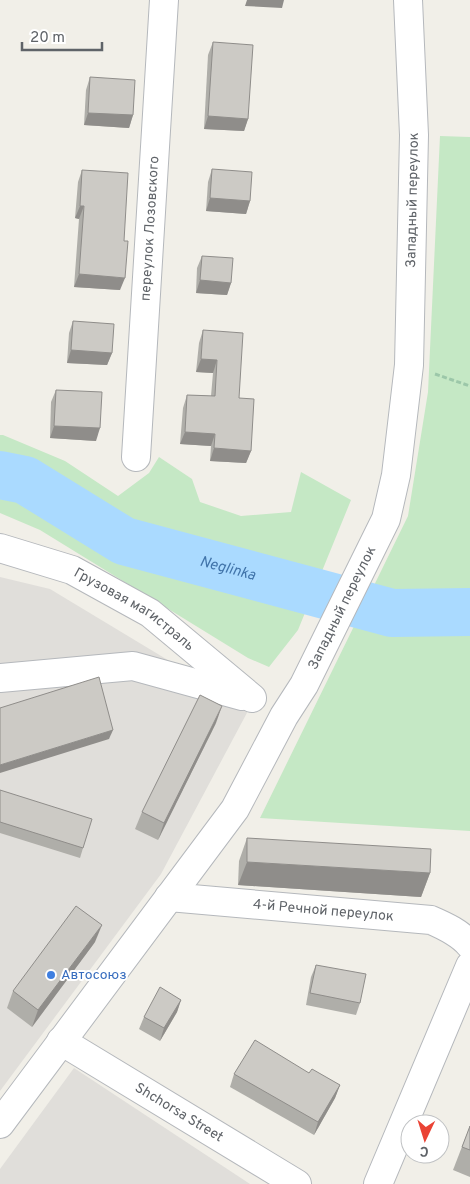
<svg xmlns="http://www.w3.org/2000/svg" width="470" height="1184" viewBox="0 0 470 1184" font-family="Overpass,sans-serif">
<rect width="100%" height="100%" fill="#f1efe8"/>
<g fill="#e0deda">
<polygon points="0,577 50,589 249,709 161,874 0,1091"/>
<polygon points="74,1068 250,1184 0,1184 0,1169"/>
</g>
<g fill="#c5e8c5">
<polygon points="440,136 470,137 470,831 260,818 408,516 428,392"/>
<polygon points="0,435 3,435 65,461 118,496 149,473 159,457 192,479 200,502 241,516 291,512 301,472 351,500 298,630 269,667 248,658 40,530 0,513"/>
</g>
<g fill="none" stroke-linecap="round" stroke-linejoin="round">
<path stroke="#aadaff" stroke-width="48" id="s1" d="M0 475 25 480 124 541 392 613 470 612"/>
<defs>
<g id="minor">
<path id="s2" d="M136 457 164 0"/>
<path id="s3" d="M0 548 72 570 150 613 252 698"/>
<polyline points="0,678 133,666 242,696"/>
<path id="s4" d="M169 897 431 920C445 926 460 933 470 945"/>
<path id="s5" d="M61 1041 297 1184"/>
<path id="s6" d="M0 1124 235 809 284 716 304 685 386 519 396 475 409 365 414 135 408 0"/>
<polyline points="378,1184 470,966"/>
</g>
</defs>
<use href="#minor" stroke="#b5b8bc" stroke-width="30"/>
<polyline stroke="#9cc7a9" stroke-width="3" stroke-dasharray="5 2.5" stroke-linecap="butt" points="435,374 470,386"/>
<use href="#minor" stroke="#fff" stroke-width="28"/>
</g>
<g fill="#afaea9">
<polygon points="213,42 248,119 244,131 204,129 208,55"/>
<polygon points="90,77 133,115 129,128 84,125 86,90"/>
<polygon points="212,169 250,201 246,214 206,211 208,182"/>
<polygon points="82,170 120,290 74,287 79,219 75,218 78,182"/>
<polygon points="202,256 231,283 227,295 196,293 197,268"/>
<polygon points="73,321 112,353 107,365 67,363 69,333"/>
<polygon points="203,330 239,398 251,451 246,463 210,461 211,446 180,444 183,408 187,395 211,396 213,373 196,372 199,343"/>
<polygon points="56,390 96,441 50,438 51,402"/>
<polygon points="216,723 158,840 135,829 142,812"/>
<polygon points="0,790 83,848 80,858 0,833"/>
<polygon points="247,838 430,873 421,897 238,885 239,861"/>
<polygon points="95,942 32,1027 7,1008 13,991"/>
<polygon points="316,965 360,1003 356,1015 306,1005 311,977"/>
<polygon points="181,1000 177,1012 160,1041 139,1029 144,1017"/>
<polygon points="309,1073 340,1085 335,1098 314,1135 230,1087 234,1074"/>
<polygon points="470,1126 470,1177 453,1170"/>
</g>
<g fill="#8f8d8a">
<polygon points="247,0 284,0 282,8 245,6"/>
<polygon points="88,113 133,115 129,128 84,125"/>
<polygon points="208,116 248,119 244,131 204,129"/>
<polygon points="210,198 250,201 246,214 206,211"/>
<polygon points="80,206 84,206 79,219 75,218"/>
<polygon points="79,274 125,278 120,290 74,287"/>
<polygon points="200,280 231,283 227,295 196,293"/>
<polygon points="71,350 112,353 107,365 67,363"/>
<polygon points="201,359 217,360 213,373 196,372"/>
<polygon points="54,426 100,428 96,441 50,438"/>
<polygon points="185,432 215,434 211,446 180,444"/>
<polygon points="214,448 251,451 246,463 210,461"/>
<polygon points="222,706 216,723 158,840 164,823"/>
<polygon points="113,730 109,739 0,773 0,765"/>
<polygon points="247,862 430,873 421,897 238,885"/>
<polygon points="102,925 95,942 32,1027 38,1010"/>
<polygon points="181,1000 177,1012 160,1041 164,1028"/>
<polygon points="340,1085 335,1098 314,1135 318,1122"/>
</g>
<g fill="#cccac5" stroke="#8f8d8a">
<polygon points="213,42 253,45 248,119 208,116"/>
<polygon points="90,77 135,80 133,115 88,113"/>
<polygon points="212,169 252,172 250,201 210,198"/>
<polygon points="82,170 128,173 124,241 128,241 125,278 79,274 84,206 80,206"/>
<polygon points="202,256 233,258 231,283 200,280"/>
<polygon points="73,321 114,324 112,353 71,350"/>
<polygon points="203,330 243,333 239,398 254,399 251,451 214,448 215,434 185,432 187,395 215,396 217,360 201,359"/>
<polygon points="56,390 102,392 100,428 54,426"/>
<polygon points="99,677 113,730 0,765 0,708"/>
<polygon points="200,695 222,706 164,823 142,812"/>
<polygon points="0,790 92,819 83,848 0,822"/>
<polygon points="247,838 431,849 430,873 247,862"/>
<polygon points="76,906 102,925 38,1010 13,991"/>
<polygon points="316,965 366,974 360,1003 310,993"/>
<polygon points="160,987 181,1000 164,1028 144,1017"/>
<polygon points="255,1040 309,1073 312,1069 340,1085 318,1122 234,1074"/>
<polygon points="470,1126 470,1150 462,1147"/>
</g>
<circle fill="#3f7fe0" stroke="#fff" stroke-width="2" cx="51" cy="975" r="5"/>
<g text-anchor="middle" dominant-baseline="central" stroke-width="4" stroke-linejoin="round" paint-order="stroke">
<g font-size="14" fill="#5f6368" stroke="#fff">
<text stroke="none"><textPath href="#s6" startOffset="1041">Западный переулок</textPath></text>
<text stroke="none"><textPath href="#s2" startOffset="229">переулок Лозовского</textPath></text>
<text stroke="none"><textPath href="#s6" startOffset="621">Западный переулок</textPath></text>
<text stroke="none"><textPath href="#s3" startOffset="149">Грузовая магистраль</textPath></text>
<text stroke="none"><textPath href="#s4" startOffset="155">4-й Речной переулок</textPath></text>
<text stroke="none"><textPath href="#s5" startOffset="138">Shchorsa Street</textPath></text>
</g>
<g font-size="14" fill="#366cbe" stroke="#fff" text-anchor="start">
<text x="61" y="975">Автосоюз</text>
</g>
<g font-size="15" font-style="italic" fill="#4174aa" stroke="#fff">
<text stroke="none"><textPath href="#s1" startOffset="249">Neglinka</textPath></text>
</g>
</g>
<g transform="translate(425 1139) rotate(184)"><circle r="24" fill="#ffffff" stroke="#bfc1c3"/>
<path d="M0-4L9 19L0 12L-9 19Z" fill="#ea4335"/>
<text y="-8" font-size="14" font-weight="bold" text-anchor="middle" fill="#5f6368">С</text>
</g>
<path d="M22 42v8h80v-8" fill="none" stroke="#5f6368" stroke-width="2.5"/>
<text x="30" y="42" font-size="15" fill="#5f6368" stroke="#ffffff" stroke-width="4" paint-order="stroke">20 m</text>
</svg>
